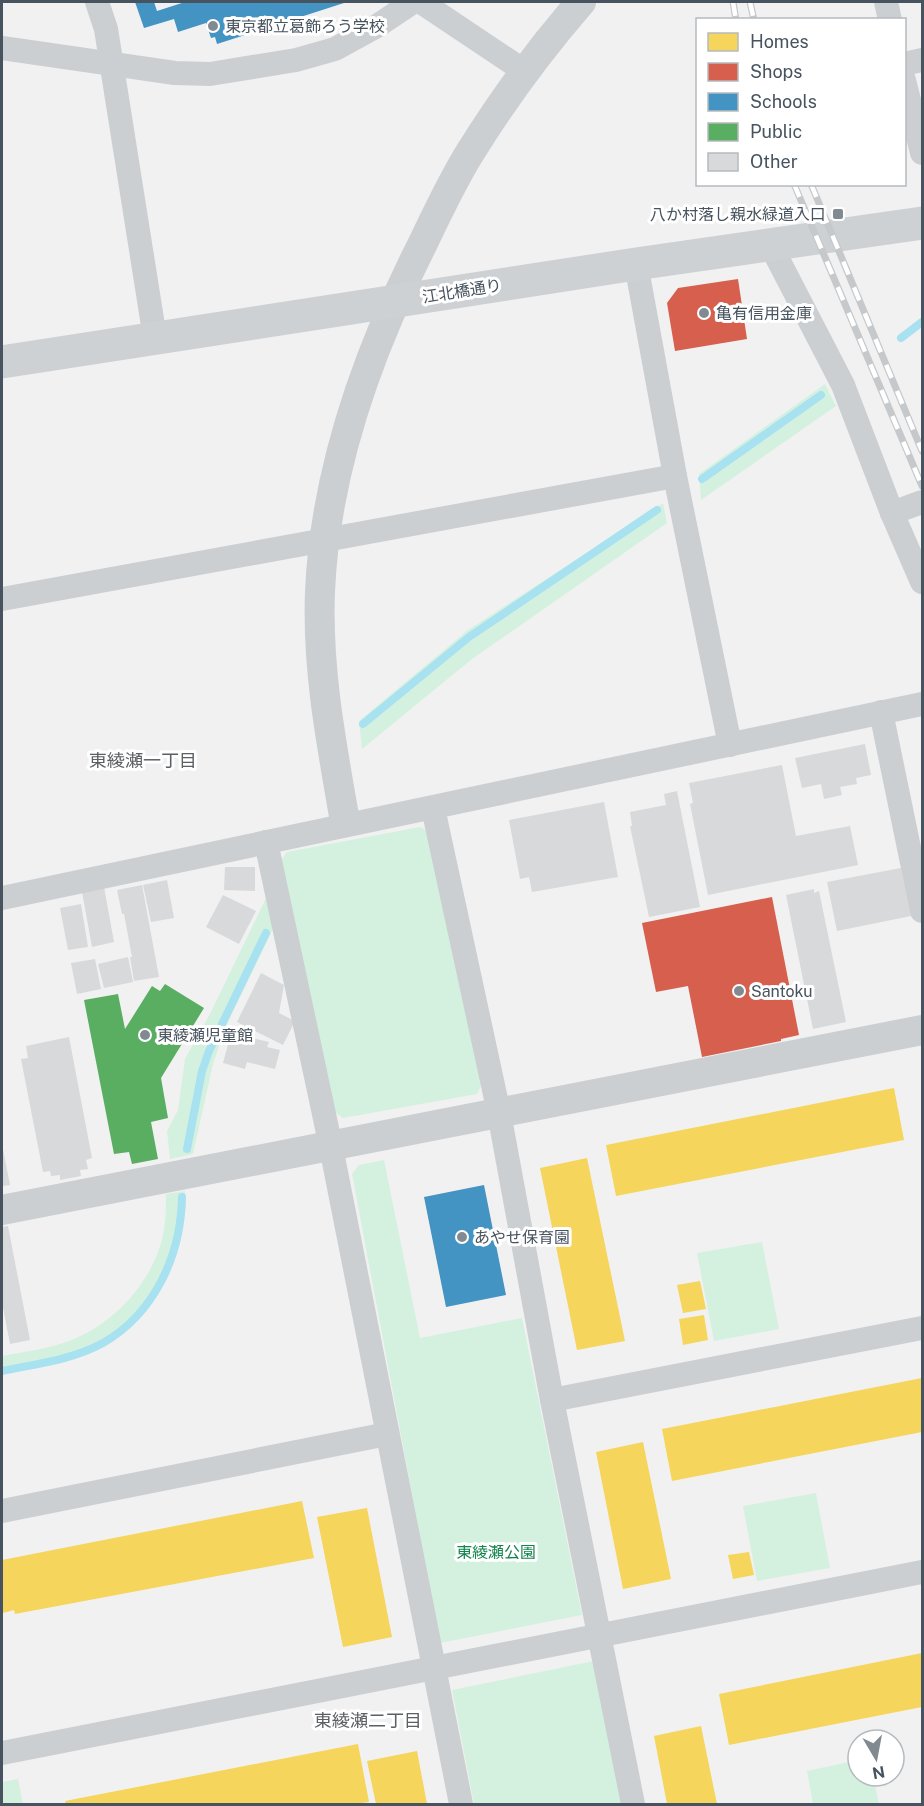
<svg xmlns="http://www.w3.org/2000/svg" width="924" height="1806" viewBox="0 0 924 1806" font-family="'Public Sans','Noto Sans JP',sans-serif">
<rect width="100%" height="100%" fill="#f1f1f1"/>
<g fill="#d4f1df">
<polygon points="825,384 836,406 701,500 699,474"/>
<polygon points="663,503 667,523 472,659 362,749 359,721 468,630"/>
<polygon points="420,827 428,831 481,1086 477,1094 343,1118 335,1112 279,863 287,852"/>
<polygon points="267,896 273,929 226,1026 213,1064 193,1154 170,1159 167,1131 178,1110 185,1059 210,1014"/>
<polygon points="384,1160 420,1338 522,1318 582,1615 440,1643 352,1174 359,1165"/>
<path d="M185 1191C184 1206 184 1222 181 1237 168 1299 121 1345 60 1362 41 1367 21 1370 2 1374V1356C24 1352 47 1349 69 1341 113 1325 153 1282 163 1235 166 1221 166 1208 166 1194Z"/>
<polygon points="762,1242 779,1329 714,1341 697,1253"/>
<polygon points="816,1493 830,1568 757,1581 743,1506"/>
<polygon points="594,1661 622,1804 474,1804 452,1690"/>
<polygon points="858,1760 858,1776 873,1776 879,1804 813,1804 807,1771"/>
<polygon points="18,1779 23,1804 2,1804 2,1782"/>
</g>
<g fill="#f6d55c">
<polygon points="894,1088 904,1140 616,1196 606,1145"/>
<polygon points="587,1158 625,1341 577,1350 540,1168"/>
<polygon points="700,1281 706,1309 683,1313 677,1285"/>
<polygon points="704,1315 708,1340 683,1345 679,1319"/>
<polygon points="922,1378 922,1432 672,1481 662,1429"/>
<polygon points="643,1442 671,1579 623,1589 596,1452"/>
<polygon points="302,1501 314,1558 15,1614 14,1610 3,1613 2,1560"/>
<polygon points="367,1508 392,1637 343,1647 317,1517"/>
<polygon points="749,1552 754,1575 733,1579 728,1555"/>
<polygon points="922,1653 922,1707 729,1745 719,1694"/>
<polygon points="701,1726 717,1804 667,1804 654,1736"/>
<polygon points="358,1744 369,1802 354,1804 66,1804 65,1801"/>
<polygon points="417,1751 427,1804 376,1804 367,1761"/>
</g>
<g fill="#d6604d">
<polygon points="738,279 747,339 675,351 667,303 678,288"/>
<polygon points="772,897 799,1035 781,1039 781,1041 702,1057 688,986 656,992 642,923"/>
</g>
<g fill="#4393c3">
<polygon points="135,2 154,2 157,11 185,2 347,2 217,44 215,37 211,38 206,23 178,32 174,19 144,28"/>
<polygon points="484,1185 506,1295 446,1307 424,1197"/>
</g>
<polygon fill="#5aae61" points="165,984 204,1008 161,1078 168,1118 151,1122 158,1159 132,1164 129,1152 114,1154 84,1000 118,994 125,1029 152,986 160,991"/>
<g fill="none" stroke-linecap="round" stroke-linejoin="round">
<g stroke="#a8e1f0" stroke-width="8">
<polyline points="901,338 922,322"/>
<polyline points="702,479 821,395"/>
<polyline points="363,724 469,637 657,510"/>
<polyline points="187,1149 202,1071 209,1051 266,933"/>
<path d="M2 1371C35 1364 72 1360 103 1343 155 1313 181 1255 182 1197"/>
</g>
</g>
<g fill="#d8d9db">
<polygon points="865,744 871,775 856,778 857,784 840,787 842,795 824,799 821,784 802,788 795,758"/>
<polygon points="782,765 796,836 850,826 858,865 708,895 690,804 693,803 689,783"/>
<polygon points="677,791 700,907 649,917 630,826 632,826 630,812 666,805 664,794"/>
<polygon points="604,802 618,877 532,892 529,877 520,879 509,820"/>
<polygon points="225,867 255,867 255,891 224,890"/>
<polygon points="901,868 911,916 837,931 827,882"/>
<polygon points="167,880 174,918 151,922 143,885"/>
<polygon points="142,885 159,977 134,981 130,957 132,957 124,914 122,914 117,890"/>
<polygon points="104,887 114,942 92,947 82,892"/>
<polygon points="814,889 814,893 819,891 846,1022 813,1029 786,895"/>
<polygon points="223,895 256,911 239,944 206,927"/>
<polygon points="81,904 88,947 68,950 60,908"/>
<polygon points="128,957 133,982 104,988 98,964"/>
<polygon points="95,959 101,989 77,994 71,963"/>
<polygon points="261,973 284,985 279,1013 295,1021 283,1045 237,1022"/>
<polygon points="231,1033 269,1042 267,1047 280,1050 275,1069 247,1062 245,1069 223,1063"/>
<polygon points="69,1037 92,1158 86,1160 88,1169 80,1170 81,1176 60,1180 60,1175 51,1176 50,1171 43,1172 21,1059 28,1058 26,1046"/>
<polygon points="2,1144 10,1185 2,1186"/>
<polygon points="8,1226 30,1340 10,1344 2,1302 2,1227"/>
</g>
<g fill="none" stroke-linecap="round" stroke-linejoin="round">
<g stroke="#cccfd2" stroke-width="24">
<polyline points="97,2 106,29 155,338"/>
<polyline points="421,2 524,71"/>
<polyline points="886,2 890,20"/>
<polyline points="2,48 175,73 210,74 296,60 335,49 377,26 413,2"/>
<polyline points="904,64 922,60"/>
<polyline points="904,80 922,153"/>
<polyline points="770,244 843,385 892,513 922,582"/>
<polyline points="636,264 675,476 730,745"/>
<polyline points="892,513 922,502"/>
<polyline points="2,599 675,476"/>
<polyline points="881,712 922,911"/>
<polyline points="433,808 499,1113 552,1400 633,1804"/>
<polyline points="266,842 331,1147 461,1804"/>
<polyline points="2,898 922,704"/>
<polyline points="552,1400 922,1328"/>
<polyline points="2,1511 387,1434"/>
<polyline points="2,1753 922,1572"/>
</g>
<g stroke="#cccfd2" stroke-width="30">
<path d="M344 816C331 741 317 668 320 592 325 471 367 354 421 247 437 214 452 181 471 151 504 98 541 48 581 2"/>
<polyline points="2,1210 922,1030"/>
</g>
<polyline stroke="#ced1d4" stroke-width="33" points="2,362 636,264 922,223"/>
<defs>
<g id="rail">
<polyline points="733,2 736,20"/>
<polyline points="750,2 754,20"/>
<polyline points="794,184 922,486"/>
<polyline points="811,184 922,451"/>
</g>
</defs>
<use href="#rail" stroke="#c6c9cb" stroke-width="7"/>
<use href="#rail" stroke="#fff" stroke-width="4.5" stroke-dasharray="14" stroke-linecap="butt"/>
</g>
<g fill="#828a91" stroke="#fff" stroke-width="2">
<circle cx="213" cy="26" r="6"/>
<rect x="832" y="208" width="12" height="12" rx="3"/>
<circle cx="704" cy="313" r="6"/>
<circle cx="739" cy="991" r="6"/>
<circle cx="145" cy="1035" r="6"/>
<circle cx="462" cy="1237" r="6"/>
</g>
<g text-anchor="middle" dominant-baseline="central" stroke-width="6" stroke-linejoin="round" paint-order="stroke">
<g font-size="16" fill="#47535e" stroke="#fff" text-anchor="start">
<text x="225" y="26">東京都立葛飾ろう学校</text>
<text x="826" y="214" text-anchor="end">八か村落し親水緑道入口</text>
<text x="716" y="313">亀有信用金庫</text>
<text x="751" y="991">Santoku</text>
<text x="157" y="1035">東綾瀬児童館</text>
<text x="474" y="1237">あやせ保育園</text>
</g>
<g font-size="16" fill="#47535e" stroke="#fff">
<text transform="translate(462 291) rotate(-9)">江北橋通り</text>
</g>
<g font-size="16" fill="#13844c" stroke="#fff">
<text x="496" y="1552">東綾瀬公園</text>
</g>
<g font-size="18" fill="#5c6065" stroke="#fff">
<text x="143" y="760">東綾瀬一丁目</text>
<text x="368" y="1720">東綾瀬二丁目</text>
</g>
</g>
<rect width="924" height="1806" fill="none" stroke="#47535e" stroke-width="6"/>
<rect x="696" y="18" width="210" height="168" fill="#ffffff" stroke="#b5babf" stroke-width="1.5"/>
<rect x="708" y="33" width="30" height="18" fill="#f6d55c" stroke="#b5babf" stroke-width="1.5"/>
<text x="750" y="48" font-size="18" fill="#47535e">Homes</text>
<rect x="708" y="63" width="30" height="18" fill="#d6604d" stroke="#b5babf" stroke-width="1.5"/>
<text x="750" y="78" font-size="18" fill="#47535e">Shops</text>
<rect x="708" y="93" width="30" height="18" fill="#4393c3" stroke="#b5babf" stroke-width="1.5"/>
<text x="750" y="108" font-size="18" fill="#47535e">Schools</text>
<rect x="708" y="123" width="30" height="18" fill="#5aae61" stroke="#b5babf" stroke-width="1.5"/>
<text x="750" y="138" font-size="18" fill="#47535e">Public</text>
<rect x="708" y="153" width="30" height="18" fill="#d8d9db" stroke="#b5babf" stroke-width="1.5"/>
<text x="750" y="168" font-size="18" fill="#47535e">Other</text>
<g transform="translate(876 1758) rotate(170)"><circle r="28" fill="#ffffff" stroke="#b5babf" stroke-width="1.5"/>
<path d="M0-4.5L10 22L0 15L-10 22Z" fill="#828a91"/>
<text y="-9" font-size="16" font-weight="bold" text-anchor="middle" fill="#47535e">N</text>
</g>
</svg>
